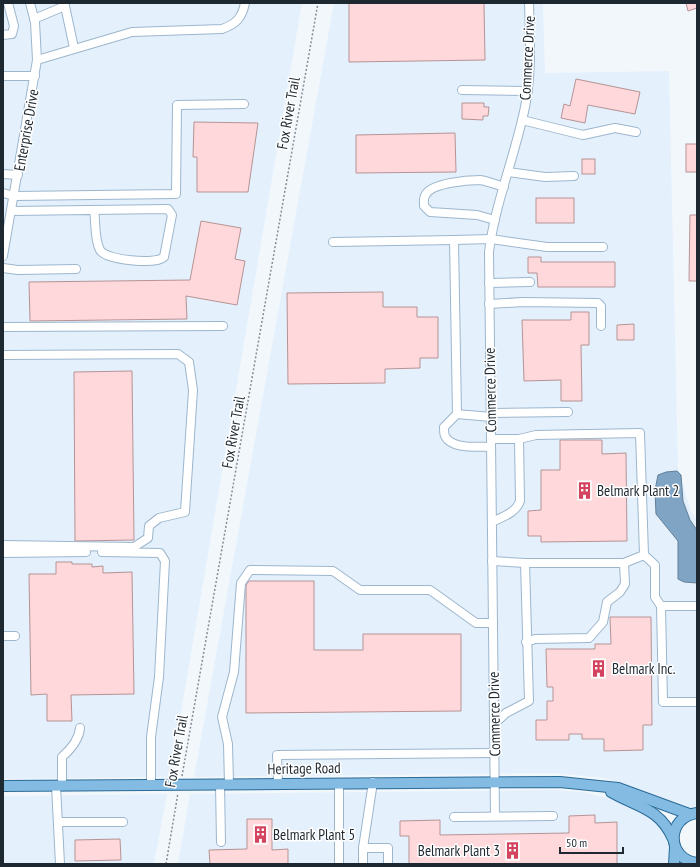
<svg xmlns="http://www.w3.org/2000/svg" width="700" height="867" viewBox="0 0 700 867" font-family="'PT Sans Narrow',sans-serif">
<rect width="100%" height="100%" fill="#f2f7fc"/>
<g fill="#e4f1fd">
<polygon points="3,3 302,3 170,777 3,779"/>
<polygon points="334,3 543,3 545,73 669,71 678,467 691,512 697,520 697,808 687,808 655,798 632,787 604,778 554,773 194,777"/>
<polygon points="555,790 583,792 608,798 647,814 660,824 668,838 671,852 670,864 178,864 190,794"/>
<polygon points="167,794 154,864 3,864 3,796"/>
</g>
<polygon fill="#80a5c4" stroke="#638098" points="677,471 681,475 683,501 690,520 697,530 697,583 684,582 678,579 678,541 656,514 655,490 658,475 666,472"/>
<g fill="#fed8da" stroke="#b69395">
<polygon points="349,3 484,3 485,60 349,62"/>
<polygon points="686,3 697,3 697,8 688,11"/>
<polygon points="576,79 640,92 635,114 588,105 585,123 561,118 564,104 570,106"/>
<polygon points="462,103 484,103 484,107 489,107 488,116 483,116 483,120 462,119"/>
<polygon points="194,122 258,123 248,192 197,192 197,157 193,157"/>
<polygon points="455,133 456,172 356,173 356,135"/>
<rect x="686" y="144" width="11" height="28"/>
<rect x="582" y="159" width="13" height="15"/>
<rect x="536" y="198" width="38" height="25"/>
<polygon points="690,215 697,215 697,281 689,281"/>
<polygon points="201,221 241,228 235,259 245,261 237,305 186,296 187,319 30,321 29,282 190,280"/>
<polygon points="528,257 541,257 541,262 615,262 615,287 538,287 537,273 528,273"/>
<polygon points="383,292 383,307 417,307 417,317 438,317 438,358 420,358 420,368 385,369 385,383 288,384 287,293"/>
<polygon points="571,312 589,312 589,345 581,345 582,401 561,401 561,380 524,381 522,320 571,320"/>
<polygon points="634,324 634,340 617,340 617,325"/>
<polygon points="132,371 134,540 75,541 74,372"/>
<polygon points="560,440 602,440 602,454 626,453 627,541 541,542 541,536 528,536 528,511 541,510 541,470 560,470"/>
<polygon points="56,562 72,562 72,564 92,564 92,567 103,566 103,573 132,572 134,694 71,695 72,721 47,721 47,694 31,695 29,574 56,574"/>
<polygon points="249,581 314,581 314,650 363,650 363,634 461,634 461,711 246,713 246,585"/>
<polygon points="610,617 651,617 652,725 643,725 643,750 604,751 604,739 582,739 582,734 569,734 569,740 536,740 536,720 547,720 547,701 553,701 553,687 547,687 546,649 595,649 595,644 611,644"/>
<polygon points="595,815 595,823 617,822 617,864 409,864 409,836 400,836 400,821 440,820 440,835 569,833 569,816"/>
<polygon points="247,819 272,819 272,850 288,849 288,864 210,864 209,850 247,849"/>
<polygon points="120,839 121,860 75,861 75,840"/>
</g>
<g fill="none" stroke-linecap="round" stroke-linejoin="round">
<defs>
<g id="minor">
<polyline points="34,19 65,6 74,48"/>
<polyline points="3,35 12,34 14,26 8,3"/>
<path d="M37 60 132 32 222 29C236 24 242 18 245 3"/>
<polyline points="3,76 35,76"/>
<polyline points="462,90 528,91"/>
<polyline points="522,120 583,135 615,128 636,132"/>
<polyline points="508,172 545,177 574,176"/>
<polyline points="3,174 18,175"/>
<polyline points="3,193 14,196 176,194 177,105 244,104"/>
<path d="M11 211 168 209 172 215 164 257C156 265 105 260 100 250 94 239 96 222 94 210"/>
<path d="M495 220 477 215 430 212 424 206C424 202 423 198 426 194 433 183 467 180 480 180 488 181 497 185 504 187"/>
<polyline points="333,242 454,240"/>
<polyline points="3,256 37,60 35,22 30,3"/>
<polyline points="3,268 18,270 76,269"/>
<polyline points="489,283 530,282"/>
<polyline points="489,304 523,302 598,303 601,306 601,326"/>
<polyline points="3,327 223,326"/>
<polyline points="3,355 178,354 189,362 193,390 185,512 159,518 149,526 148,538 134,547 3,545"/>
<polyline points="491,413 568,412"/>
<path d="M457 414 444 427C444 429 444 434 445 436 452 450 479 446 491 447"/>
<polyline points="491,417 457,414 454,240 491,239 547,247 603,247"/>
<polyline points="491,439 519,439 536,435 640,433 644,555 624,563"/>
<path d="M492 522C502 517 516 513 520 501L519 439"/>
<polyline points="102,552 160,553 165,561 159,677 151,737 151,785"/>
<polyline points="3,553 86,552"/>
<polyline points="644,555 655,565 655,597 661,606 697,606"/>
<polyline points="492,561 525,563 624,563 625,584 620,592 607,602 603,622 589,638 535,639 526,642"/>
<polyline points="661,606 663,702 697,702"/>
<polyline points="3,636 15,636"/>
<polyline points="494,724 506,713 529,701 525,563"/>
<polyline points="278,783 277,755 494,753"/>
<polyline points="220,784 221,842"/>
<polyline points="229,784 228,744 222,717 234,672 241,583 250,570 333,571 360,590 430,590 476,623 493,623"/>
<polyline points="56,786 60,864"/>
<path d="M62 786V757C71 749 79 740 80 728"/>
<path d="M495 816 489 252C495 203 515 156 525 107 532 73 530 38 529 3"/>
<polyline points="454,817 553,816"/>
<polyline points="58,822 123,822"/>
<polyline points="363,848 388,848 388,864"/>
<polyline points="339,864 339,783"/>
<polyline points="363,864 363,848 373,782"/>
</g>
<g id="major">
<polyline points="3,786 560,782 618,788 689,814"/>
<path d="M611 792C637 807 660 808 673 839"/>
<path d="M697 813C666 817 666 859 697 863"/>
<polyline points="674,864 675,847"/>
</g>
</defs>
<use href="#minor" stroke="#9db6cc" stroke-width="10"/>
<use href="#major" stroke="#2a6a97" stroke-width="12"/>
<g stroke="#868d94" stroke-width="1.5" stroke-dasharray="2 2" stroke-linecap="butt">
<polyline points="182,776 318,3"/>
<polyline points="166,864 178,793"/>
</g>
<use href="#minor" stroke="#fff" stroke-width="8"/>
<use href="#major" stroke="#83bbe2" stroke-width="10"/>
</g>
<defs>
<symbol id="building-bare" viewBox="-9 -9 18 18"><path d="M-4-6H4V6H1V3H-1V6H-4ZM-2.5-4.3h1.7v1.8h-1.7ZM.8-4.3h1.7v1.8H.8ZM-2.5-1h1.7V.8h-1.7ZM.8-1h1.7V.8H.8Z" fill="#d3435e" stroke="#fff" stroke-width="2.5" paint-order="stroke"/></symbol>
</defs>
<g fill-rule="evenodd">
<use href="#building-bare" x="572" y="478" width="25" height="25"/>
<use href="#building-bare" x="586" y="656" width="25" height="25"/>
<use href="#building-bare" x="248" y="822" width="25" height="25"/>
<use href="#building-bare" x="500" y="838" width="25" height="25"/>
</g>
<g text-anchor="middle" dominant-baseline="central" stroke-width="3" stroke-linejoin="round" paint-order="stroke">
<g font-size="15" fill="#1e2830" stroke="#fff">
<text transform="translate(527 58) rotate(-87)">Commerce Drive</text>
<text transform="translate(288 113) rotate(-80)">Fox River Trail</text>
<text transform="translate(26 130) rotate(-80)">Enterprise Drive</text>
<text transform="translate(490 390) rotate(-91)">Commerce Drive</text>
<text transform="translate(233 432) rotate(-80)">Fox River Trail</text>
<text transform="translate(494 714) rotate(-91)">Commerce Drive</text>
<text transform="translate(176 751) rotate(-80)">Fox River Trail</text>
<text transform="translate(304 768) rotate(-1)">Heritage Road</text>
</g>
<g font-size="15" fill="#1e2830" stroke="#fff" text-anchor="start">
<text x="597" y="490">Belmark Plant 2</text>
<text x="612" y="668">Belmark Inc.</text>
<text x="273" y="834">Belmark Plant 5</text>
<text x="500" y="850" text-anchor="end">Belmark Plant 3</text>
</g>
</g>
<rect width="700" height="867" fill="none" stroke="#1e2830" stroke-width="8"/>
<path d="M560 847v6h63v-6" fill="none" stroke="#1e2830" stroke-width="2"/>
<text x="566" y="847" font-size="12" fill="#1e2830" stroke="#ffffff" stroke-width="3" paint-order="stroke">50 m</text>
</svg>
